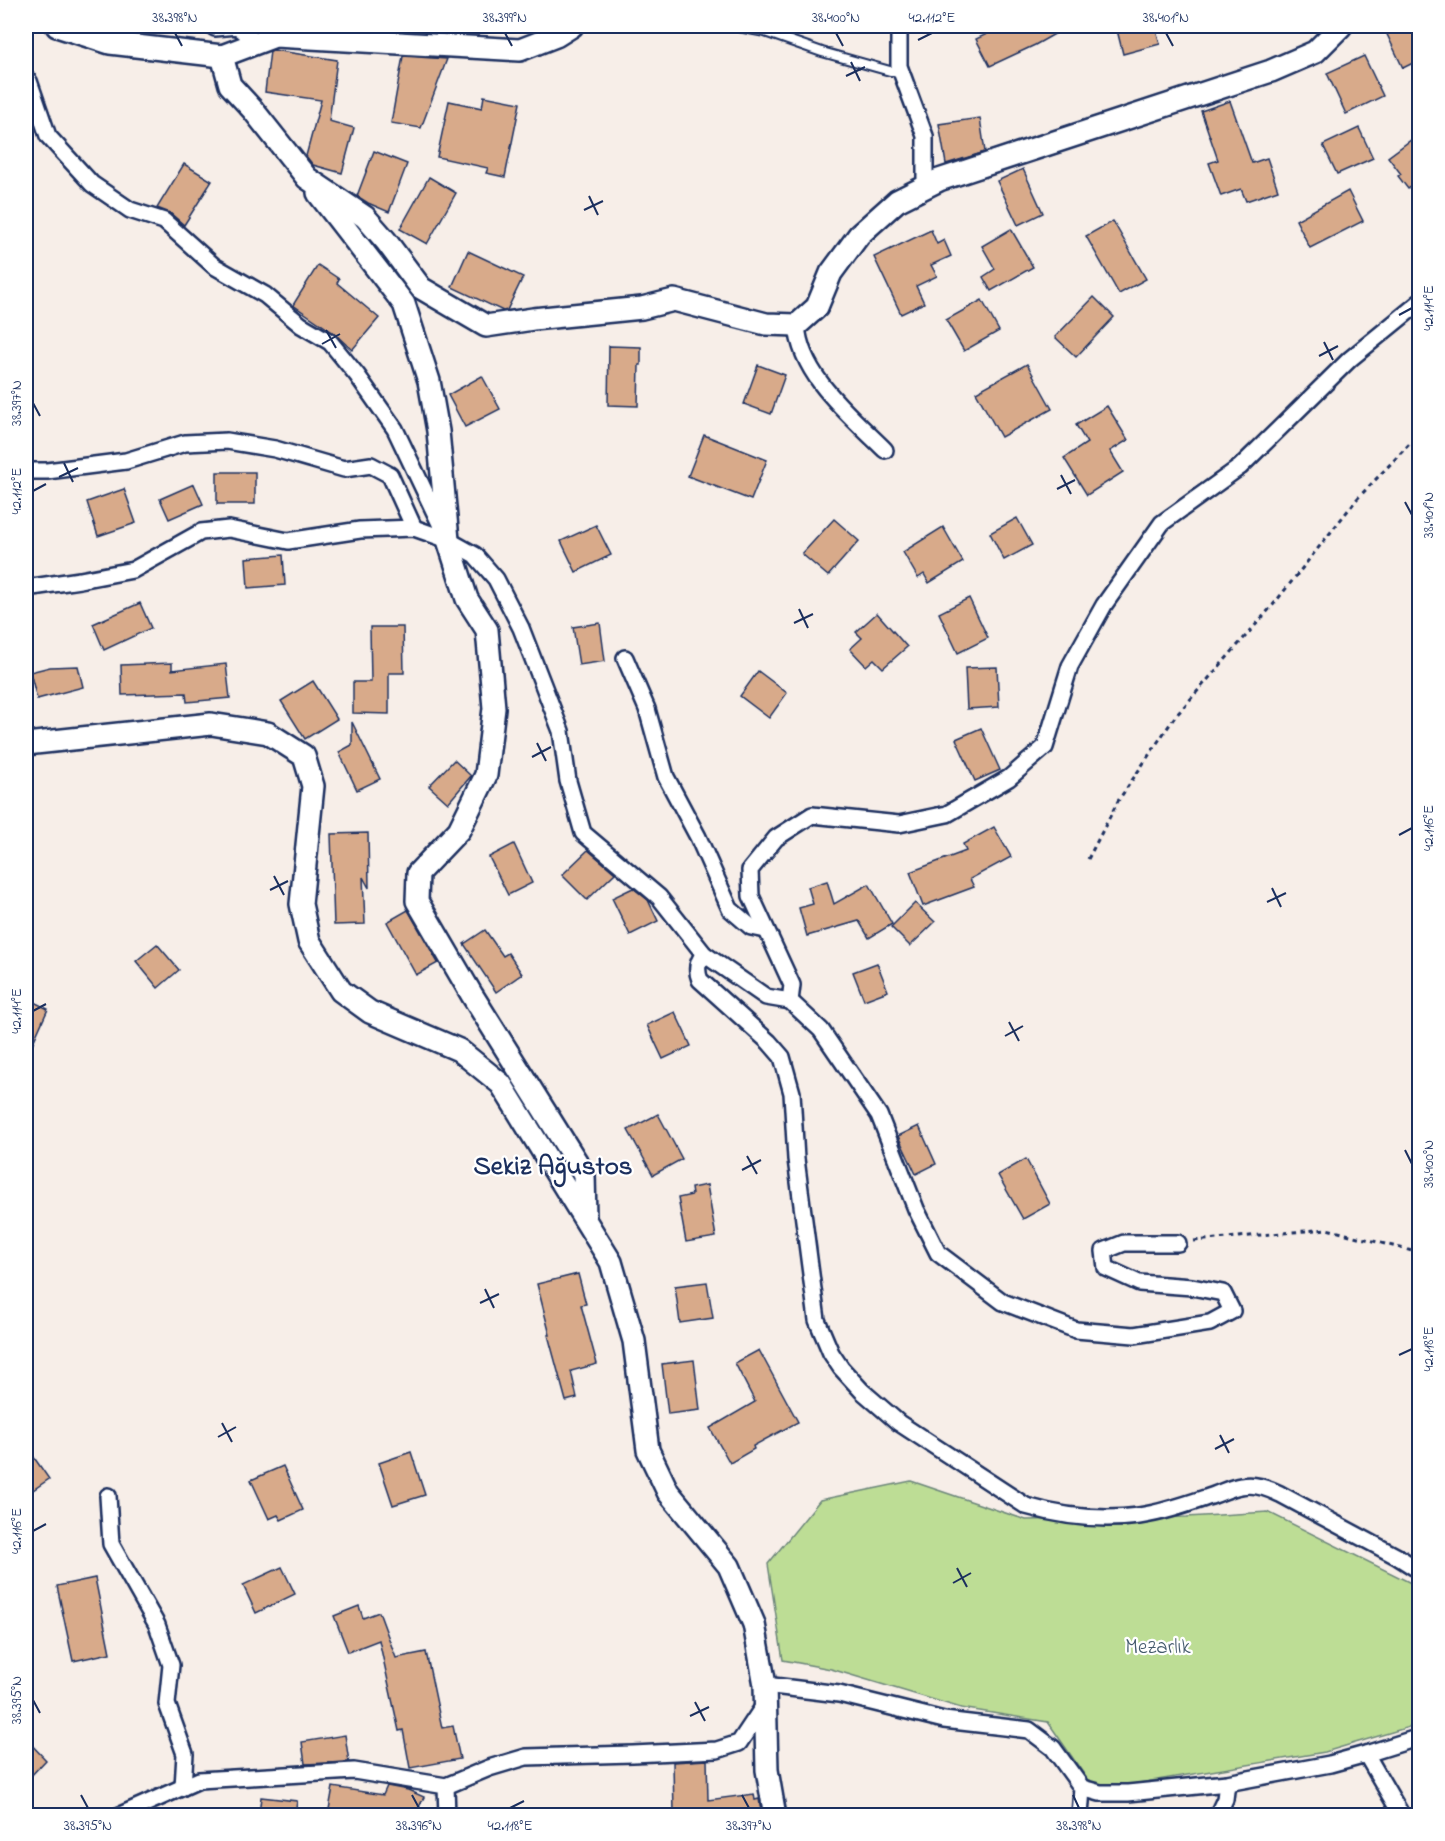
<svg xmlns="http://www.w3.org/2000/svg" width="1445" height="1841" viewBox="0 0 1445 1841" font-family="'Indie Flower',sans-serif">
<rect width="100%" height="100%" fill="#f7eee8"/>
<filter id="ink" filterUnits="userSpaceOnUse"><feTurbulence type="fractalNoise" baseFrequency=".0167" numOctaves="2"/><feDisplacementMap in="SourceGraphic" scale="12" xChannelSelector="R" yChannelSelector="G"/><feConvolveMatrix kernelMatrix="1 2 1 2 8 2 1 2 1" color-interpolation-filters="sRGB"/></filter>
<g filter="url(#ink)">
<polygon fill="#bddd95" stroke="#6c867a" stroke-width="1.5" points="911,1481 1026,1520 1187,1517 1268,1512 1419,1587 1419,1724 1325,1752 1121,1786 1090,1783 1048,1722 961,1708 831,1669 783,1660 768,1564 820,1500"/>
<g fill="#d8aa8a" stroke="#1b2f5e" stroke-width="1.5">
<polygon points="99,26 137,26 134,33 113,30"/>
<polygon points="1004,26 1069,26 1035,45 990,66 976,39"/>
<polygon points="1116,26 1155,26 1160,44 1123,54"/>
<polygon points="1383,26 1419,26 1419,60 1403,68"/>
<polygon points="273,50 337,60 329,121 354,128 342,173 313,165 306,156 321,100 265,92 270,51"/>
<polygon points="403,56 447,59 421,128 391,123"/>
<polygon points="1364,56 1383,96 1346,114 1327,73"/>
<polygon points="484,96 520,103 505,177 486,173 488,168 437,157 449,101 482,108"/>
<polygon points="1230,101 1252,163 1267,158 1278,190 1246,201 1241,189 1221,196 1209,163 1218,160 1201,111"/>
<polygon points="980,118 985,152 946,164 939,124"/>
<polygon points="1359,128 1373,158 1337,174 1323,145"/>
<polygon points="1419,134 1419,180 1408,189 1398,176 1401,174 1388,157"/>
<polygon points="374,151 407,164 389,212 368,203 357,196"/>
<polygon points="184,164 212,181 184,225 170,213 157,208"/>
<polygon points="1023,169 1043,213 1018,225 997,181"/>
<polygon points="429,177 456,193 427,244 400,229"/>
<polygon points="1348,191 1363,221 1310,248 1296,220"/>
<polygon points="1113,221 1146,279 1119,294 1086,236"/>
<polygon points="1011,229 1033,267 991,291 983,277 995,269 982,246"/>
<polygon points="931,230 937,244 944,240 951,256 931,265 937,276 916,286 924,303 901,314 874,257"/>
<polygon points="468,251 523,277 507,310 503,311 452,287"/>
<polygon points="318,265 339,279 337,283 379,318 352,350 334,333 293,305"/>
<polygon points="1094,297 1114,317 1076,357 1055,337"/>
<polygon points="982,300 999,331 964,351 946,320"/>
<polygon points="609,346 641,347 641,365 639,365 638,406 608,405"/>
<polygon points="1027,364 1052,409 1001,437 976,392"/>
<polygon points="758,365 785,375 771,414 744,404"/>
<polygon points="482,376 500,409 465,427 448,395"/>
<polygon points="1107,406 1128,440 1110,451 1123,472 1087,495 1064,458 1087,443 1076,425"/>
<polygon points="704,435 767,460 751,500 688,476"/>
<rect x="217" y="472" width="38" height="32"/>
<polygon points="194,484 203,504 169,519 160,499"/>
<polygon points="124,489 136,523 98,536 87,502"/>
<polygon points="1017,518 1032,545 1004,560 990,533"/>
<polygon points="834,519 859,541 828,576 802,554"/>
<polygon points="596,525 611,555 576,572 561,541"/>
<polygon points="943,527 963,562 929,583 924,574 918,578 903,552"/>
<polygon points="283,555 285,585 248,588 246,558"/>
<polygon points="969,598 988,638 958,653 939,613"/>
<polygon points="140,603 151,628 104,650 93,624"/>
<polygon points="877,613 907,647 883,668 874,659 866,666 850,649 862,638 856,632"/>
<polygon points="600,623 605,661 579,665 573,627"/>
<polygon points="370,627 403,627 404,673 389,673 389,714 353,713 353,682 371,682"/>
<polygon points="172,663 172,670 226,664 230,698 187,702 186,693 122,695 121,665"/>
<polygon points="78,666 83,687 37,699 30,672 50,667"/>
<polygon points="997,667 999,707 967,709 965,668"/>
<polygon points="758,671 787,693 769,718 740,696"/>
<polygon points="313,681 337,719 305,739 281,701"/>
<polygon points="352,722 380,779 357,790 339,752 352,745"/>
<polygon points="981,728 1000,770 975,781 956,739"/>
<polygon points="454,760 471,776 448,803 429,786"/>
<polygon points="994,827 1011,857 970,879 974,887 923,906 910,872 966,851 963,844"/>
<polygon points="368,833 369,888 363,877 365,924 334,925 331,834"/>
<polygon points="514,844 532,883 508,895 489,857"/>
<polygon points="588,850 615,873 587,900 562,875"/>
<polygon points="827,881 834,904 869,884 892,924 869,938 859,921 807,936 799,908 813,904 808,887"/>
<polygon points="633,888 648,900 658,921 630,935 612,898"/>
<polygon points="915,903 935,922 910,946 891,927"/>
<polygon points="408,910 438,963 416,975 387,922"/>
<polygon points="485,930 503,956 508,953 522,974 496,992 464,944"/>
<polygon points="157,944 179,970 158,988 136,961"/>
<polygon points="877,963 888,991 864,1000 853,972"/>
<polygon points="26,998 48,1009 26,1058"/>
<polygon points="675,1012 691,1046 663,1059 647,1025"/>
<polygon points="658,1114 682,1159 653,1175 628,1130"/>
<polygon points="919,1126 936,1164 916,1174 898,1136"/>
<polygon points="1026,1159 1050,1204 1023,1219 998,1175"/>
<polygon points="707,1185 716,1237 686,1242 678,1198 692,1195 691,1188"/>
<polygon points="578,1274 586,1304 581,1305 597,1364 571,1371 577,1398 566,1401 548,1335 550,1335 537,1284"/>
<polygon points="707,1282 713,1318 680,1323 675,1286"/>
<polygon points="759,1350 798,1422 753,1446 754,1449 730,1463 710,1428 755,1402 735,1363"/>
<polygon points="694,1360 700,1410 668,1414 662,1364"/>
<polygon points="26,1446 49,1479 33,1490 26,1478"/>
<polygon points="411,1452 425,1495 393,1505 379,1463"/>
<polygon points="283,1466 303,1510 281,1520 278,1515 269,1519 251,1480"/>
<polygon points="282,1567 295,1594 256,1613 243,1585"/>
<polygon points="95,1578 110,1653 73,1661 57,1586"/>
<polygon points="359,1606 363,1618 379,1612 396,1658 426,1652 442,1728 453,1726 460,1759 410,1768 403,1730 399,1731 379,1640 348,1652 334,1616"/>
<polygon points="345,1735 349,1762 305,1764 302,1742"/>
<polygon points="26,1739 46,1760 26,1781"/>
<polygon points="707,1760 708,1800 754,1794 755,1800 759,1799 762,1815 674,1815 673,1762"/>
<polygon points="387,1786 408,1790 424,1797 415,1815 328,1815 333,1787 383,1795"/>
<polygon points="261,1797 297,1801 295,1815 259,1815"/>
</g>
<g fill="none" stroke-linecap="round" stroke-linejoin="round">
<defs>
<polyline id="lane" points="733,26 765,32 822,52 890,71 901,71"/>
<g id="street">
<polyline points="212,26 215,28 237,26 257,42"/>
<polyline points="900,26 899,27 899,66 925,136 925,187"/>
<polyline points="29,81 48,136 92,184 130,210 164,221 214,266 265,295 301,325 330,342 357,375 395,429 444,532"/>
<path d="M797 325C800 376 851 416 885 450"/>
<polyline points="26,471 47,471 126,461 185,443 227,441 275,449 344,469 371,465 390,475 414,528"/>
<polyline points="26,588 80,580 133,570 201,532 229,529 288,541 360,530 414,528 448,540 475,555 496,579 521,628 561,731 568,781 583,833 659,897 704,954 766,997 790,1001 792,985 751,896 750,870 776,838 812,815 899,824 947,814 1009,778 1045,747 1070,666 1104,605 1162,523 1240,467 1350,359 1420,302"/>
<polyline points="625,658 647,709 666,777 698,837 730,909 751,927 766,930"/>
<path d="M704 954C697 962 696 970 700 980L769 1042 782 1057 792 1093 796 1159 817 1320 831 1353 841 1368 862 1391 899 1423 1026 1506C1064 1517 1101 1521 1139 1516 1166 1512 1190 1503 1214 1495 1223 1492 1232 1487 1241 1486 1254 1483 1268 1488 1280 1494L1398 1557 1420 1571"/>
<polyline points="790,1001 821,1030 879,1115 916,1209 938,1253 1003,1302 1076,1330 1134,1335 1210,1323 1232,1311 1223,1293 1192,1287 1139,1283 1106,1268 1104,1251 1124,1243 1178,1243"/>
<polyline points="108,1496 111,1544 157,1625 171,1665 167,1704 185,1754 183,1787"/>
<polyline points="765,1685 839,1694 944,1720 1029,1730 1053,1748 1082,1788 1100,1793 1128,1793 1227,1783 1330,1764 1366,1754 1402,1816"/>
<polyline points="1366,1754 1420,1737"/>
<polyline points="446,1786 447,1816"/>
<polyline points="118,1816 199,1780 354,1771 446,1786 489,1768 526,1757 633,1754 717,1750 739,1743 765,1704"/>
<polyline points="1080,1816 1082,1788"/>
<polyline points="1217,1816 1225,1799 1227,1783"/>
</g>
<g id="secondary">
<polyline points="57,26 110,43 222,56 275,36 520,50 556,36 572,26"/>
<polyline points="222,56 230,85 253,110 307,178 365,217 386,241 421,288 486,326 533,319 642,308 674,300 766,324 797,325 817,307 831,273 859,235 897,201 939,180 1271,71 1315,52 1341,26"/>
<polyline points="318,193 404,304 429,381 438,431 448,540 467,599 487,630 494,708 486,775 459,830 418,873 417,901 472,995 584,1174 585,1218"/>
<polyline points="26,744 211,724 268,733 304,756 313,786 301,904 309,941 341,991 370,1012 459,1050 501,1084 611,1262 634,1341 648,1450 668,1492 729,1566 754,1624 765,1685 767,1770 775,1816"/>
</g>
</defs>
<use href="#lane" stroke="#1b2f5e" stroke-width="12"/>
<use href="#street" stroke="#1b2f5e" stroke-width="20"/>
<use href="#secondary" stroke="#1b2f5e" stroke-width="26"/>
<g stroke="#1b2f5e" stroke-width="3" stroke-dasharray="4.5 4.5" stroke-linecap="butt">
<polyline points="1088,859 1118,801 1174,718 1273,605 1357,499 1420,433"/>
<polyline points="1194,1241 1327,1229 1420,1253"/>
</g>
<use href="#lane" stroke="#fff" stroke-width="8"/>
<use href="#street" stroke="#fff" stroke-width="15"/>
<use href="#secondary" stroke="#fff" stroke-width="21"/>
</g>
</g>
<path fill="none" stroke="#1b2f5e" stroke-width="2" d="M175 33 182 46M505 33 512 46M836 33 843 46M1166 33 1173 46M918 40 932 33M851 62 860 81M846 76 865 67M589 196 598 215M584 210 603 201M1399 315 1412 308M326 330 336 348M1324 342 1333 360M322 344 340 334M1319 356 1338 346M33 403 40 416M64 463 73 482M1061 475 1071 494M59 477 78 468M1057 489 1075 480M33 491 46 484M1405 502 1412 515M799 609 808 628M794 623 813 614M537 743 546 761M532 757 551 747M1399 835 1412 828M274 876 284 895M1272 888 1281 907M270 890 288 881M1267 902 1286 893M33 1011 46 1004M1009 1022 1019 1041M1005 1036 1023 1026M1405 1150 1412 1164M747 1156 757 1174M742 1170 761 1160M485 1289 494 1308M480 1303 499 1294M1399 1355 1412 1349M222 1423 232 1442M1220 1435 1229 1453M218 1437 236 1427M1215 1449 1234 1439M33 1531 46 1524M957 1568 967 1587M953 1583 971 1573M33 1700 40 1713M695 1702 705 1721M690 1716 709 1707M81 1795 88 1808M412 1795 419 1808M742 1795 749 1808M1073 1795 1079 1808M510 1808 524 1801"/>
<g text-anchor="middle" dominant-baseline="central" stroke-width="4.5" stroke-linejoin="round" paint-order="stroke">
<g font-size="21" fill="#445a6c" stroke="#fff">
<text x="1158" y="1648">Mezarlık</text>
</g>
<g font-size="27" font-weight="bold" fill="#1b2f5e" stroke="#fff">
<text x="553" y="1167">Sekiz Ağustos</text>
</g>
</g>
<rect width="1445" height="1841" fill="none" stroke="#fff" stroke-width="66"/>
<rect x="33" y="33" width="1379" height="1775" fill="none" stroke="#1b2f5e" stroke-width="2"/>
<g font-size="15" text-anchor="middle" fill="#1b2f5e">
<text x="175" y="22">38.398°N</text>
<text x="505" y="22">38.399°N</text>
<text x="836" y="22">38.400°N</text>
<text x="932" y="22">42.112°E</text>
<text x="1166" y="22">38.401°N</text>
<text transform="translate(1428 308) rotate(-90)" y="5">42.114°E</text>
<text transform="translate(16 403) rotate(-90)" y="5">38.397°N</text>
<text transform="translate(16 491) rotate(-90)" y="5">42.112°E</text>
<text transform="translate(1428 515) rotate(-90)" y="5">38.401°N</text>
<text transform="translate(1428 828) rotate(-90)" y="5">42.116°E</text>
<text transform="translate(16 1011) rotate(-90)" y="5">42.114°E</text>
<text transform="translate(1428 1164) rotate(-90)" y="5">38.400°N</text>
<text transform="translate(1428 1349) rotate(-90)" y="5">42.118°E</text>
<text transform="translate(16 1531) rotate(-90)" y="5">42.116°E</text>
<text transform="translate(16 1700) rotate(-90)" y="5">38.395°N</text>
<text x="88" y="1830">38.395°N</text>
<text x="419" y="1830">38.396°N</text>
<text x="510" y="1830">42.118°E</text>
<text x="749" y="1830">38.397°N</text>
<text x="1079" y="1830">38.398°N</text>
</g>
</svg>
